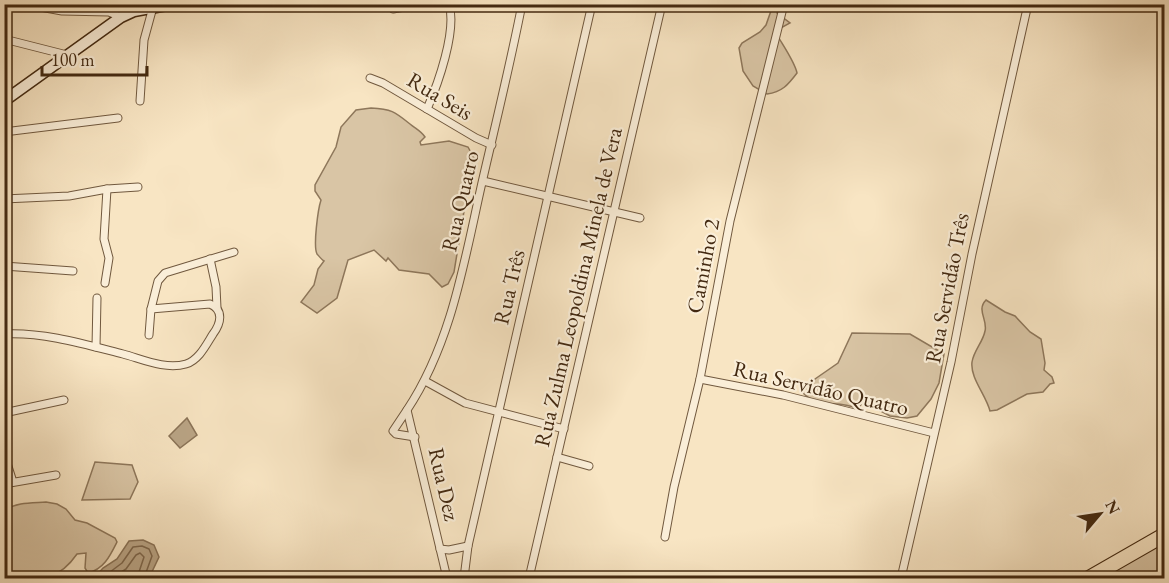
<svg xmlns="http://www.w3.org/2000/svg" width="1169" height="583" viewBox="0 0 1169 583" font-family="'EB Garamond',serif">
<rect width="100%" height="100%" fill="#f8e5c3"/>
<filter id="stains"><feTurbulence type="fractalNoise" baseFrequency=".00333" numOctaves="4"/><feColorMatrix values="0 0 0 0 .2 0 0 0 0 .09 0 0 0 0 .02 0 0 0 .5 -.17"/></filter>
<radialGradient id="worn" r=".72"><stop offset=".6" stop-color="#630" stop-opacity="0"/><stop offset="1" stop-color="#630" stop-opacity=".3"/></radialGradient>
<g fill="#d9c5a5" stroke="#8e775b" stroke-width="1.5">
<path d="M773 5H781L777 13 790 23 777 30 776 33C782 44 795 62 797 73 788 85 782 92 767 94L753 86 743 71 739 48 742 43 760 32 766 25Z"/>
<path d="M371 108C392 109 395 112 410 124 416 129 421 131 425 137L420 142 421 145 449 141 468 147 474 158 470 175 454 272 448 284 442 287 429 274 399 270 388 258 386 261 374 250 348 260 337 298 317 313 301 302 314 285 318 269 324 261C322 260 318 255 317 254 313 246 318 209 321 200L315 191V185L336 147 341 127 356 110Z"/>
<path d="M986 300 1005 312 1015 316 1030 332 1041 339 1045 363 1044 370 1052 377 1054 383 1050 384 1043 392 1027 394 997 410 990 411C986 395 970 378 972 362 974 350 983 342 985 331 988 320 976 310 986 300Z"/>
<path d="M852 333 910 334 944 354 939 383 931 399 917 416 907 418 890 416 862 401 860 407 856 408C837 399 819 410 802 392L815 379 838 363Z"/>
<polygon points="95,462 132,465 138,482 130,499 82,500"/>
<path d="M46 502 57 504 66 509 75 520 87 523 115 538 117 542C110 556 104 569 88 573L85 568 86 553 77 554C57 583 39 579 5 578V510C17 502 31 503 46 502Z"/>
<polygon points="1164,542 1164,575 1159,578 1103,578"/>
</g>
<g fill="#baa586" stroke="#8a7357" stroke-width="1.5">
<polygon points="187,418 197,435 180,448 169,436"/>
<polygon points="143,540 154,545 159,557 149,578 94,578 103,568 117,559 129,541"/>
</g>
<g fill="none" stroke-linecap="round" stroke-linejoin="round">
<g stroke="#7e674c" stroke-width="1.5">
<polyline points="102,578 122,563 133,547 142,546 149,549 152,556 144,578"/>
<polyline points="112,578 126,569 136,555 140,553 144,557 137,578"/>
</g>
<defs>
<g id="street">
<polyline points="24,4 62,11 109,12 121,17"/>
<polyline points="393,9 421,4"/>
<polyline points="4,39 67,55"/>
<polyline points="370,78 383,83 476,138 492,145"/>
<polyline points="140,101 144,40 153,7"/>
<path d="M427 109C438 84 457 31 449 4"/>
<polyline points="4,132 118,118"/>
<polyline points="483,181 640,218"/>
<polyline points="4,199 69,196 107,189 138,187"/>
<polyline points="210,259 216,287 217,308"/>
<polyline points="4,266 73,271"/>
<polyline points="105,283 109,258 104,239 107,189"/>
<polyline points="151,309 158,281 165,273 234,252"/>
<path d="M4 334C44 332 84 344 123 354 142 359 165 370 186 364 199 360 206 345 213 334 221 323 224 310 210 304L151 309 149 335"/>
<polyline points="96,347 97,298"/>
<polyline points="700,379 783,395 934,433"/>
<polyline points="425,381 465,403 564,429"/>
<polyline points="407,410 393,431 396,434 415,437"/>
<polyline points="4,413 64,400"/>
<polyline points="4,454 13,482"/>
<polyline points="557,457 589,466"/>
<polyline points="4,484 56,475"/>
<polyline points="665,537 674,487 700,379 730,221 784,4"/>
<polyline points="440,549 449,550 468,546"/>
<path d="M447 578 407 410C451 344 464 263 481 187 495 126 510 66 522 4"/>
<polyline points="447,578 464,575"/>
<polyline points="464,578 468,546 592,4"/>
<polyline points="529,578 662,4"/>
<polyline points="901,578 951,362 972,254 1028,4"/>
</g>
<polyline id="secondary" points="4,101 121,17 134,11 172,4"/>
<polyline id="highway" points="1089,578 1164,535"/>
</defs>
<use href="#street" stroke="#70583e" stroke-width="9"/>
<use href="#secondary" stroke="#432911" stroke-width="13"/>
<use href="#highway" stroke="#432911" stroke-width="16"/>
<use href="#street" stroke="#faeed8" stroke-width="7"/>
<use href="#secondary" stroke="#faeed8" stroke-width="10"/>
<use href="#highway" stroke="#f8e5c3" stroke-width="14"/>
</g>
<g text-anchor="middle" dominant-baseline="central" stroke-width="4.5" stroke-linejoin="round" paint-order="stroke">
<g font-size="22" fill="#432911" stroke="#faeed8">
<text transform="translate(440 96) rotate(31)">Rua Seis</text>
<text transform="translate(460 201) rotate(-77)">Rua Quatro</text>
<text transform="translate(703 266) rotate(-79)">Caminho 2</text>
<text transform="translate(509 287) rotate(-77)">Rua Três</text>
<text transform="translate(578 287) rotate(-77)">Rua Zulma Leopoldina Minela de Vera</text>
<text transform="translate(947 288) rotate(-79)">Rua Servidão Três</text>
<text transform="translate(821 388) rotate(13)">Rua Servidão Quatro</text>
<text transform="translate(444 484) rotate(77)">Rua Dez</text>
</g>
</g>
<rect width="1169" height="583" fill="none" stroke="#f8e5c3" stroke-width="24"/>
<rect x="6" y="6" width="1157" height="571" fill="none" stroke="#432911" stroke-width="3"/>
<rect x="12" y="12" width="1145" height="559" fill="none" stroke="#432911" stroke-width="1.5"/>
<g transform="translate(1100 514) rotate(61)" stroke="#faeed8" stroke-width="4.5" paint-order="stroke">
<path d="M0-4.5L10 22L0 15L-10 22Z" fill="#432911"/>
<text y="-9" font-size="16" font-weight="bold" text-anchor="middle" fill="#432911">N</text>
</g>
<path d="M42 66v9h105v-9" fill="none" stroke="#432911" stroke-width="3"/>
<text x="51" y="66" font-size="18" fill="#432911" stroke="#faeed8" stroke-width="4.5" paint-order="stroke">100 m</text>
<rect width="100%" height="100%" filter="url(#stains)"/>
<rect width="100%" height="100%" fill="url(#worn)"/>
</svg>
